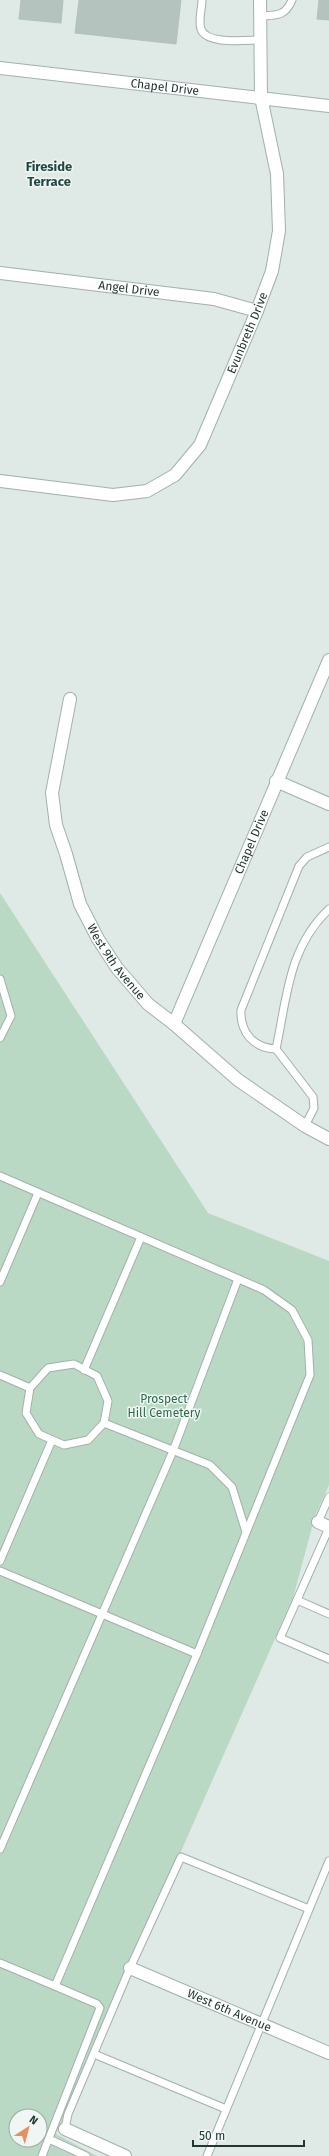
<svg xmlns="http://www.w3.org/2000/svg" width="329" height="2156" viewBox="0 0 329 2156" font-family="'Fira Sans',sans-serif">
<rect width="100%" height="100%" fill="#dfe9e5"/>
<path fill="#b9d9c5" fill-rule="evenodd" d="M0 893 208 1213 329 1261V1485L315 1516 293 1598 56 2134 97 2156H0ZM16 2116H40V2140H16Z"/>
<g fill="#b5c3bf" stroke="#b2c2bd">
<polygon points="21,0 63,0 61,23 19,19"/>
<polygon points="79,0 181,0 176,44 75,33"/>
<polygon points="319,0 329,0 329,20 317,19"/>
</g>
<g fill="none" stroke-linecap="round" stroke-linejoin="round">
<defs>
<g id="lane">
<path d="M202 0C202 8 198 21 201 29 206 45 246 40 260 40"/>
<path d="M260 16C276 15 285 17 292 0"/>
<polyline points="0,979 11,1016 0,1038"/>
<path d="M276 1049C253 1048 240 1032 241 1010L299 866 307 857 329 847"/>
<path d="M305 1126 314 1108 313 1097 276 1049C287 998 288 948 329 909"/>
<polyline points="0,1176 264,1290 292,1310 308,1340 310,1375 197,1654 55,1986 0,1963"/>
<polyline points="0,1282 38,1193"/>
<polygon points="74,1364 97,1376 108,1401 104,1423 88,1440 64,1445 39,1434 26,1413 30,1388 48,1368"/>
<polyline points="84,1370 141,1237"/>
<polyline points="0,1375 30,1388"/>
<polyline points="104,1423 210,1465 232,1487 246,1532"/>
<polyline points="318,1522 329,1497"/>
<polyline points="329,1528 280,1638 329,1659"/>
<polyline points="0,1561 52,1440"/>
<polyline points="0,1571 197,1654"/>
<polyline points="297,1600 329,1614"/>
<polyline points="0,1849 173,1451 238,1279"/>
<polyline points="94,2054 226,2109"/>
<polyline points="65,2129 68,2114 130,1968 181,1857 309,1909"/>
<polyline points="49,2139 86,2156"/>
<polyline points="42,2156 100,2008 97,2004 55,1986"/>
<polyline points="207,2156 329,1861"/>
</g>
<g id="street">
<path id="s1" d="M0 68 329 106"/>
<path id="s2" d="M0 273 214 299 257 311"/>
<path id="s3" d="M0 481 113 495 147 491 175 475 200 445 257 311 272 271 279 231 277 174 261 97 260 0"/>
<path id="s4" d="M70 699 52 793 56 825 66 854 80 904 98 939 117 968 148 1004 174 1024 238 1080 305 1126 329 1139"/>
<polyline points="276,781 329,804"/>
<path id="s5" d="M174 1024 329 660"/>
<polyline points="318,1522 329,1527"/>
<path id="s6" d="M130 1968 329 2053"/>
<polyline points="65,2129 125,2156"/>
</g>
</defs>
<use href="#lane" stroke="#a2b0ac" stroke-width="9"/>
<use href="#street" stroke="#a2b0ac" stroke-width="14"/>
<use href="#lane" stroke="#fff" stroke-width="7"/>
<use href="#street" stroke="#fff" stroke-width="12"/>
</g>
<g text-anchor="middle" dominant-baseline="central" stroke-width="3" stroke-linejoin="round" paint-order="stroke">
<g font-size="12" fill="#213734" stroke="#eff6f3">
<text stroke="none"><textPath href="#s1" startOffset="166">Chapel Drive</textPath></text>
<text stroke="none"><textPath href="#s2" startOffset="130">Angel Drive</textPath></text>
<text stroke="none"><textPath href="#s3" startOffset="341">Evunbreth Drive</textPath></text>
<text stroke="none"><textPath href="#s5" startOffset="198">Chapel Drive</textPath></text>
<text stroke="none"><textPath href="#s4" startOffset="279">West 9th Avenue</textPath></text>
<text stroke="none"><textPath href="#s6" startOffset="108">West 6th Avenue</textPath></text>
</g>
<g font-size="12" fill="#2f6a4c" stroke="#eff6f3">
<text x="164" y="1399">Prospect<tspan x="164" dy="14">Hill Cemetery</tspan></text>
</g>
<g font-size="13" font-weight="bold" fill="#1f4742" stroke="#eff6f3">
<text x="49" y="166">Fireside<tspan x="49" dy="15">Terrace</tspan></text>
</g>
</g>
<g transform="translate(28 2128) rotate(36)"><circle r="19" fill="#eff6f3" stroke="#9daaa7"/>
<path d="M0-3L7 15L0 10L-7 15Z" fill="#e68f60"/>
<text y="-6" font-size="11" font-weight="bold" text-anchor="middle" fill="#213734">N</text>
</g>
<path d="M193 2140v6h111v-6" fill="none" stroke="#213734" stroke-width="2"/>
<text x="199" y="2140" font-size="12" fill="#213734" stroke="#eff6f3" stroke-width="3" paint-order="stroke">50 m</text>
</svg>
